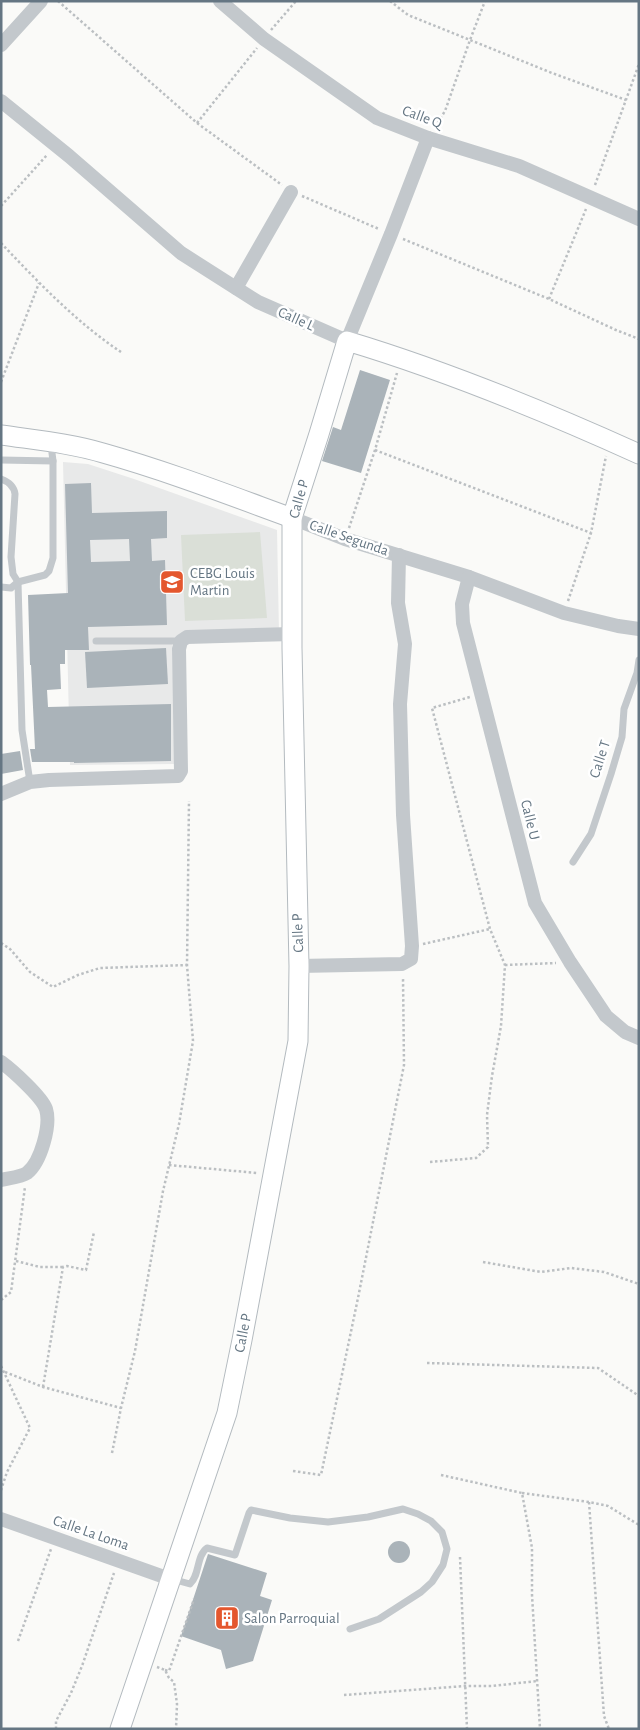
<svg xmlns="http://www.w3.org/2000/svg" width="640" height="1730" viewBox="0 0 640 1730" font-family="'Alegreya Sans',sans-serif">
<rect width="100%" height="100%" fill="#fafaf8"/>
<polygon fill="#e8e9e9" points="63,462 88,464 134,479 277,530 279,633 172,638 175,764 70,765"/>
<polygon fill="#dadfd7" points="260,532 267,618 185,621 181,535"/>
<g fill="#aab3b9" fill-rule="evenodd">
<polygon points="360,370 390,380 361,473 322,461 333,427 341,430"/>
<path d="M91 483 92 513 167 511V538L151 539 152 561 165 560 167 625 88 627 89 650H65V664H60L61 689 47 690 48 707 171 704V761L74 763V762H32L30 749H35L31 665H30L28 595 68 593 65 484ZM129 539 130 561 91 562 90 540Z"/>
<polygon points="166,648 168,684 87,688 85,652"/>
<polygon points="20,751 23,770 1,774 1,754"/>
<circle cx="399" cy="1552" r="11"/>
<polygon points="208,1554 267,1573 260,1596 272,1600 253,1661 226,1669 221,1650 181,1636"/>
</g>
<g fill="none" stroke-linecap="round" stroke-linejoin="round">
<defs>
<g id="secondary">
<path d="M1 435C35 440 70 443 103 453 167 471 229 495 292 518"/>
<path d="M120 1729 227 1413 242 1340 298 1041 299 966 292 648V518L319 434 347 341C447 371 544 411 639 454"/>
</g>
</defs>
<use href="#secondary" stroke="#b3babf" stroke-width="21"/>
<g stroke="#bbbfc2" stroke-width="2.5" stroke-dasharray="2.5 2.5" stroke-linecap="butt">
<polyline points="58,1 197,123 282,185"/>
<polyline points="390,1 408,15 552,73 626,100"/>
<polyline points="271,30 296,1"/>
<polyline points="197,123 257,48"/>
<polyline points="435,127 445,111 470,40 485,1"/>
<polyline points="595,185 639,64"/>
<polyline points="302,196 379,229"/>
<polyline points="1,206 47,155"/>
<polyline points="403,239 549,299 616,330 639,339"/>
<path d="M1 243C37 281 77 323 121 352"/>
<polyline points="549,299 586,209"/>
<polyline points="1,382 39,283"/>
<polyline points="375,450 591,533"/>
<polyline points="349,528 375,450 397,373"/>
<polyline points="568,601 591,533 606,456"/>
<polyline points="1,943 10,949 30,972 53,987 78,975 100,968 187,965"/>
<polyline points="423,944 490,929"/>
<polyline points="505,965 556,963"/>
<polyline points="430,1162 476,1158 488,1147 487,1115 492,1076 501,1026 505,965 490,929 432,708 470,697"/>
<polyline points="169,1165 257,1173"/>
<polyline points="16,1261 40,1267 63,1267"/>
<polyline points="483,1262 541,1272 571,1268 604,1272 639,1284"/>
<polyline points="1,1300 11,1292 25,1187"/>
<polyline points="427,1363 598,1368 639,1396"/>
<polyline points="1,1366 30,1428 7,1472 1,1490"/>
<polyline points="5,1372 43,1387 121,1408"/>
<polyline points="43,1387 63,1267 67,1266 86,1270 94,1232"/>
<polyline points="112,1453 121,1408 135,1351 163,1191 179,1124 193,1041 187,965 189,801"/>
<polyline points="293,1471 321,1475 358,1298 404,1065 403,977"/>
<polyline points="441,1475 522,1493 532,1548 532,1595 540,1729"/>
<polyline points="522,1493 589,1502 608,1506 639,1525"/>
<polyline points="589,1502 604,1716 609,1729"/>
<polyline points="460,1557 467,1729"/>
<polyline points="18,1641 51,1549"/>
<polyline points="157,1667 165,1670 169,1678 174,1682 177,1704 176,1729"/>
<polyline points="165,1670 169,1671 194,1599"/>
<polyline points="344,1695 465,1686 492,1686 537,1681"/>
<polyline points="56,1729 56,1721 71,1693 82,1666 114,1573"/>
</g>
<g stroke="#c3c8cc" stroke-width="7">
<polyline points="1,460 53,461"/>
<path d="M1 479C9 482 14 486 15 494L11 557 13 574 18 582 22 730 30 782"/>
<polyline points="1,587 11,588 18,582 45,575 49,571 53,558 53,461 52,453"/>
<polyline points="96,641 181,641"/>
<polyline points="573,862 591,834 611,774 622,737 624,709 637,673 639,660"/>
<path d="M172 1579 190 1584C200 1575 196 1556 207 1548L235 1555 249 1513 251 1510 290 1518 328 1522 368 1517 403 1509 418 1514 431 1521 442 1532 447 1549 443 1565 432 1582 421 1592 379 1619 350 1629"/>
</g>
<g stroke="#c3c8cc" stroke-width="14">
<polyline points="220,1 264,39 377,118 428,138 519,166 639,219"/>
<polyline points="1,45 41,1"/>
<polyline points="1,101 69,156 181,253 258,302 347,341 391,234 428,138"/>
<polyline points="236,288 291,192"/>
<polyline points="292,518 345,539 469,577 564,613 618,626 639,629"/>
<polyline points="469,577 462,604 463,623 535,903 570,962 606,1016 625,1032 639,1038"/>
<polyline points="1,794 30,782 49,780 178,776 181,771 179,649 181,641 187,637 292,634"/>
<polyline points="299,966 402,964 411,959 412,946 403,815 400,704 405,644 398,603 399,555"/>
<path d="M1 1062C12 1070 42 1097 46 1109 51 1125 41 1162 27 1173 21 1177 9 1178 1 1180"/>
<polyline points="1,1519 170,1579"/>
</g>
<use href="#secondary" stroke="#fff" stroke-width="19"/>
</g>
<defs>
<symbol id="school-square" viewBox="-11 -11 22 22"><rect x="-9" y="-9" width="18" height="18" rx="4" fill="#e4572e" stroke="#fff"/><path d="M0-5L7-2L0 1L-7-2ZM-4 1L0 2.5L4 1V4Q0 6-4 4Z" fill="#fff"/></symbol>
<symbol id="building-square" viewBox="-11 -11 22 22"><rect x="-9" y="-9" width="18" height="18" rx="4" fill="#e4572e" stroke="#fff"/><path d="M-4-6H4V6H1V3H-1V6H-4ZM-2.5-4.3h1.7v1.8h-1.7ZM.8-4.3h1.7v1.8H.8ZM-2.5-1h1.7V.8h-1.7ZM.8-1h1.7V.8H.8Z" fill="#fff"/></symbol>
</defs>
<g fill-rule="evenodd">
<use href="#school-square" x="158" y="568" width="28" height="28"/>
<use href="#building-square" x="213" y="1604" width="28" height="28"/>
</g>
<g text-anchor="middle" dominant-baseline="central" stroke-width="5" stroke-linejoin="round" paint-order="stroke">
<g font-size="15" fill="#657683" stroke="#fff">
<text transform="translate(422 117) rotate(20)">Calle Q</text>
<text transform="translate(296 319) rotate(24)">Calle L</text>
<text transform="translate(299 499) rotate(-74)">Calle P</text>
<text transform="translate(349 538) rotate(19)">Calle Segunda</text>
<text transform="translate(600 759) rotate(-72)">Calle T</text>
<text transform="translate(530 820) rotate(76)">Calle U</text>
<text transform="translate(298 933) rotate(-92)">Calle P</text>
<text transform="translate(243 1333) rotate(-79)">Calle P</text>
<text transform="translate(91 1533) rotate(19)">Calle La Loma</text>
</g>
<g font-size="15" fill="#657683" stroke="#fff" text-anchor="start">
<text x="190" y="573">CEBG Louis<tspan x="190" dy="17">Martin</tspan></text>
<text x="244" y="1618">Salon Parroquial</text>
</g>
</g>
<rect width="640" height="1730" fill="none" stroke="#657683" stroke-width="5"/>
</svg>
